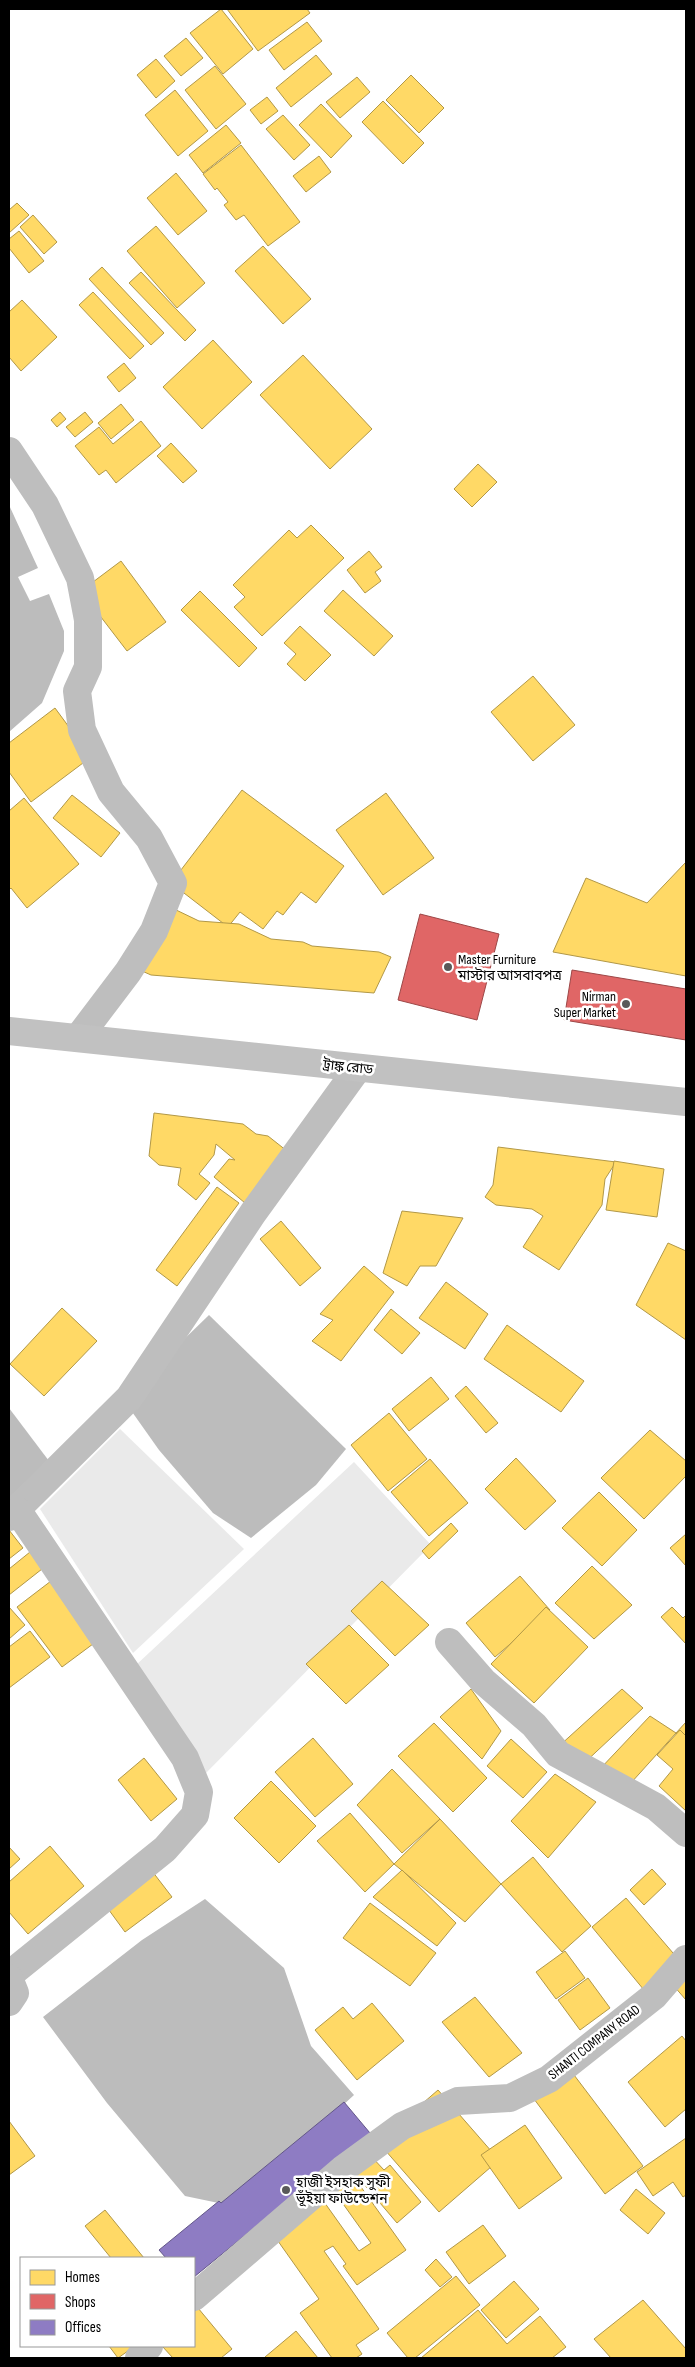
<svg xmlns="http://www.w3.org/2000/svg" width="695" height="2367" viewBox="0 0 695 2367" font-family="'Sofia Sans Condensed','Noto Sans Bengali',sans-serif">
<rect width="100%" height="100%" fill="#fff"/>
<g fill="#eaeaea">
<polygon points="120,1429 244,1549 133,1653 40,1509"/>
<polygon points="354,1462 431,1545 205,1774 136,1665"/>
</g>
<g fill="#bcbcbc">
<polygon points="9,505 38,568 18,577 30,601 49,594 64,631 64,651 42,703 9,732"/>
<polygon points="209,1315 346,1449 316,1485 251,1538 213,1513 159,1450 130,1409 176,1347"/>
<polygon points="9,1408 49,1461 9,1508"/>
<polygon points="205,1899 284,1968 311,2046 354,2095 233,2206 185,2196 107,2103 43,2017 142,1940"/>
</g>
<g fill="#ffd966" stroke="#b29847">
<polygon points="221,9 253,49 223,74 190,33"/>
<polygon points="227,9 307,9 310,13 258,51"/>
<polygon points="307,22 322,41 284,70 269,50"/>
<polygon points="186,38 203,58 181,76 164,56"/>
<polygon points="316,55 332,74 291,107 276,88"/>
<polygon points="156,59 175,81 156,98 137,75"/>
<polygon points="215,66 246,104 216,129 185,90"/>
<polygon points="411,75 444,108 419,133 386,100"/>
<polygon points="357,77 370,92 340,118 326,102"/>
<polygon points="175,90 208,131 178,156 145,115"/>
<polygon points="267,97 278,111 261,124 250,110"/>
<polygon points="383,101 424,143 403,164 362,122"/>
<polygon points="321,104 352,136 331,158 299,125"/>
<polygon points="283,115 310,145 294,160 266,129"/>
<polygon points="226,125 241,143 203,173 189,155"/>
<polygon points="241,145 300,222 268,246 244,215 236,220 224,205 228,202 217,188 215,190 203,174"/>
<polygon points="319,156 331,172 306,192 293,176"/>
<polygon points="176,173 207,211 178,235 147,198"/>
<polygon points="17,203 29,215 9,233 9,210"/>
<polygon points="33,215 57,242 44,254 20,227"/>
<polygon points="156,226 205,283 177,308 127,251"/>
<polygon points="19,231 44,261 29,273 9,248 9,239"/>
<polygon points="263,246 311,299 283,324 235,271"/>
<polygon points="102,267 164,333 151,345 89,279"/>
<polygon points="141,272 196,330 185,341 129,283"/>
<polygon points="93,292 144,346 130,359 79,305"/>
<polygon points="22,300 57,337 21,371 9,357 9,312"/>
<polygon points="213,340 252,382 202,429 163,387"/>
<polygon points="303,355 372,429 330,469 260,395"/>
<polygon points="124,363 136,378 119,392 107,377"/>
<polygon points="121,404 134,420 111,439 98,423"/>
<polygon points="60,412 66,419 57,427 51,420"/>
<polygon points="85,412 93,422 75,437 66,427"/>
<polygon points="141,421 161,446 116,483 106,470 99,475 75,446 99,427 113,444"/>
<polygon points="171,443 197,471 183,483 157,456"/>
<polygon points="478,464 497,482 472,507 454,489"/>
<polygon points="311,525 344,558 262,636 234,607 245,597 233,585 289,530 297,538"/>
<polygon points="369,551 382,567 375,572 381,581 365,593 347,570"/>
<polygon points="121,561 166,622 127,651 81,591"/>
<polygon points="343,590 393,636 374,656 324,611"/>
<polygon points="200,591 257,648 239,667 181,610"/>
<polygon points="300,626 331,655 305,681 287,664 296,654 284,643"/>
<polygon points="533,676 575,725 533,761 491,712"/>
<polygon points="55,708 91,757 31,802 9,772 9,743"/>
<polygon points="242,790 344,866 316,903 301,892 283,915 277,911 263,929 240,912 228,927 171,883"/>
<polygon points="386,793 434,858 383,895 336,830"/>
<polygon points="72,795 120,833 101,857 53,818"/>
<polygon points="24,798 79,864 27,908 11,888 9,890 9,811"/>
<polygon points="686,862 686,976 553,952 586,878 647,903"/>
<polygon points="172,908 199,921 239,924 271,939 303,942 312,946 379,952 391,957 374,993 151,975 142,971"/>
<polygon points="154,1113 243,1124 256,1134 268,1136 287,1151 245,1203 214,1177 229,1159 235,1160 216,1144 214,1155 199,1174 210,1183 196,1200 178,1185 181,1168 159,1165 149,1156"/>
<polygon points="498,1147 616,1162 605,1179 602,1205 559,1270 523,1247 543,1216 532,1209 496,1205 485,1197 493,1185"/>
<polygon points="614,1161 664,1169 657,1217 606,1210"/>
<polygon points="217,1187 239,1203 177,1286 156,1270"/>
<polygon points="402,1211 463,1218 436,1266 420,1266 407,1286 383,1273"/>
<polygon points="281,1221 321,1268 300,1286 260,1239"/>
<polygon points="668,1243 686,1251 686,1340 636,1305"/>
<polygon points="364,1266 394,1292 341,1361 312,1341 333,1320 320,1314"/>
<polygon points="446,1282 488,1314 465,1349 419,1318"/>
<polygon points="62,1308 97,1341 44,1396 10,1364"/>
<polygon points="391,1309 420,1333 402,1354 374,1330"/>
<polygon points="507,1325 584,1381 561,1412 484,1359"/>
<polygon points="431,1377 449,1399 409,1431 392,1409"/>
<polygon points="466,1386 498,1423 486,1433 455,1396"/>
<polygon points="389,1413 427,1459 388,1491 351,1445"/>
<polygon points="650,1430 686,1461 686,1476 644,1519 601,1478"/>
<polygon points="516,1458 556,1501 525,1530 485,1489"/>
<polygon points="430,1459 468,1503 429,1536 391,1492"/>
<polygon points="599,1492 637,1530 602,1566 562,1528"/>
<polygon points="451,1523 458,1531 429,1559 422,1551"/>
<polygon points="9,1530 23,1548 9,1559"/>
<polygon points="686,1534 686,1566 670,1548"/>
<polygon points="30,1552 42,1569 9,1595 9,1569"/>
<polygon points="592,1566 632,1605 594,1639 555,1603"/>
<polygon points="520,1576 550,1610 495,1657 466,1623"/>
<polygon points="51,1581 97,1641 62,1667 17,1607"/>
<polygon points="382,1581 429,1625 395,1656 351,1611"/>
<polygon points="9,1607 25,1625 9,1639"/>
<polygon points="546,1607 588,1647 534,1703 491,1664"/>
<polygon points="672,1607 683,1618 686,1615 686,1644 661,1617"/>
<polygon points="349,1625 389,1665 346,1704 306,1664"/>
<polygon points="30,1631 50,1657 9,1688 9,1647"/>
<polygon points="471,1689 501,1731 482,1759 440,1717"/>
<polygon points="622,1689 643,1708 581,1766 558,1747"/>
<polygon points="650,1716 676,1733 630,1784 599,1770"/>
<polygon points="686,1722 686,1743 676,1733"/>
<polygon points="434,1723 487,1778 453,1812 398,1756"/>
<polygon points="680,1730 686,1736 686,1811 659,1786 673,1769 657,1755"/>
<polygon points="313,1738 353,1784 315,1817 275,1772"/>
<polygon points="511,1739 547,1772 523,1798 487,1766"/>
<polygon points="144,1758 177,1799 151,1821 118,1780"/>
<polygon points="392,1769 440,1819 402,1853 357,1805"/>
<polygon points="555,1774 596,1802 548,1858 511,1821"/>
<polygon points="271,1781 316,1826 279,1863 234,1818"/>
<polygon points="350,1813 394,1864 365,1892 317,1841"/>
<polygon points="440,1819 501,1884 465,1922 394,1864"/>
<polygon points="50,1846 84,1886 28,1934 9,1912 9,1882"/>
<polygon points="9,1847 20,1859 9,1869"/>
<polygon points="533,1857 591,1926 562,1952 501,1884"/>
<polygon points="652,1869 666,1884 644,1905 630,1890"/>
<polygon points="402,1870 456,1923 437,1946 373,1897"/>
<polygon points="152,1871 172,1897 125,1932 106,1906"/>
<polygon points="626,1898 679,1960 644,1990 592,1927"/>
<polygon points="370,1903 436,1953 410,1986 343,1938"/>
<polygon points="565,1951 585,1978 556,1999 536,1972"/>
<polygon points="686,1974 686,2000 673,1985"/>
<polygon points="588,1978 610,2008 580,2030 558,2000"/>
<polygon points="475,1997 522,2053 489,2077 442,2022"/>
<polygon points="372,2003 404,2041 357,2080 315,2030 343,2007 353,2019"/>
<polygon points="682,2036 686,2041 686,2109 665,2127 628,2082"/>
<polygon points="571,2071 643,2166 605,2194 534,2099"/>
<polygon points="438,2090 499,2160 439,2212 378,2142"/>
<polygon points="9,2121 35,2156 9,2175"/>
<polygon points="525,2125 562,2178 519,2209 481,2155"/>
<polygon points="686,2138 686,2195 683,2197 673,2182 653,2196 637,2172"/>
<polygon points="370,2155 384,2170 390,2165 421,2202 397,2223 352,2170"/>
<polygon points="351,2173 406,2250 357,2285 343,2266 346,2264 333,2246 324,2251 379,2329 356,2345 362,2354 356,2358 332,2358 300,2313 319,2299 273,2234 322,2199 359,2251 371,2243 331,2187"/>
<polygon points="636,2189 665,2213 648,2234 620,2210"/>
<polygon points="105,2210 144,2258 111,2258 85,2226"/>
<polygon points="483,2225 506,2256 469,2284 446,2252"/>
<polygon points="436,2259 452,2277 440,2287 425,2270"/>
<polygon points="456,2276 480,2305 415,2358 408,2358 387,2333"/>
<polygon points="514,2281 539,2309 506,2338 481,2310"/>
<polygon points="643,2300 686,2349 686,2358 611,2358 594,2339"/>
<polygon points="198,2308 232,2349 221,2358 173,2358 162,2346 194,2346 194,2312"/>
<polygon points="478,2310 507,2344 540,2316 566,2347 552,2358 421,2358"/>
<polygon points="296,2331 318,2358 267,2358 265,2357"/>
<polygon points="109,2346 135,2346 118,2358"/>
</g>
<g fill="#e06666" stroke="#9d4747">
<polygon points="420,914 499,934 477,1020 398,1000"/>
<polygon points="572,970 686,989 686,1040 564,1020"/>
</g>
<polygon fill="#8e7cc3" stroke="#635788" points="344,2102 370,2133 194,2277 194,2258 166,2258 159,2250 219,2201 221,2203"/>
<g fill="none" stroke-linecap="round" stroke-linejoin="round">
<g stroke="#bebebe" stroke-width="28">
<polyline points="9,451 45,505 80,578 88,620 88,667 77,691 82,730 111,792 149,838 173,883 154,931 128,972 78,1038"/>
<polyline points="9,1517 129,1398 253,1213 358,1068"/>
<polyline points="449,1642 483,1681 534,1725 558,1754 656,1807 686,1833"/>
<polyline points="9,1975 165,1849 195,1815 199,1792 185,1758 18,1511"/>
<polyline points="9,1978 15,1993 9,2002"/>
<polyline points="194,2297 343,2169 402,2126 458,2101 510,2098 549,2079 654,1996 686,1959"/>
<polyline points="139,2358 149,2346"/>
</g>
<polyline stroke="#c1c1c1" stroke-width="28" points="9,1031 686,1102"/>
</g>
<g fill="#595959" stroke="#fff" stroke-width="2">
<circle cx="448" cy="967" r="5"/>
<circle cx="626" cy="1004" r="5"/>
<circle cx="286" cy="2190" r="5"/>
</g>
<g text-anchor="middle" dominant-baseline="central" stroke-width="5" stroke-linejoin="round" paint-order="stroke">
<g font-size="14" fill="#000" stroke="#fff" text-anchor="start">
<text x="458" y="959">Master Furniture<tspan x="458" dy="16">মাস্টার আসবাবপত্র</tspan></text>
<text x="616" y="996" text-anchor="end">Nirman<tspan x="616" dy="16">Super Market</tspan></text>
<text x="296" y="2182">হাজী ইসহাক সুফী<tspan x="296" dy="16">ভূঁইয়া ফাউন্ডেশন</tspan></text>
</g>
<g font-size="14" fill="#000" stroke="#fff">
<text transform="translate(348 1067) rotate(6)">ট্রাঙ্ক রোড</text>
<text transform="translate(594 2042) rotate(-38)">SHANTI COMPANY ROAD</text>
</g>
</g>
<rect width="695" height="2367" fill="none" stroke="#000000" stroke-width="20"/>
<rect x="20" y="2257" width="175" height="90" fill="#ffffff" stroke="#999999"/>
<rect x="30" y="2270" width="25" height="15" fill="#ffd966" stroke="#999999"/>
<text x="65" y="2282" font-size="15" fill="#000000">Homes</text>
<rect x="30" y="2294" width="25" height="15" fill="#e06666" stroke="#999999"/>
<text x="65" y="2307" font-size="15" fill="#000000">Shops</text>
<rect x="30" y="2320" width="25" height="15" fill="#8e7cc3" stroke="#999999"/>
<text x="65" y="2332" font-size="15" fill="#000000">Offices</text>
</svg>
